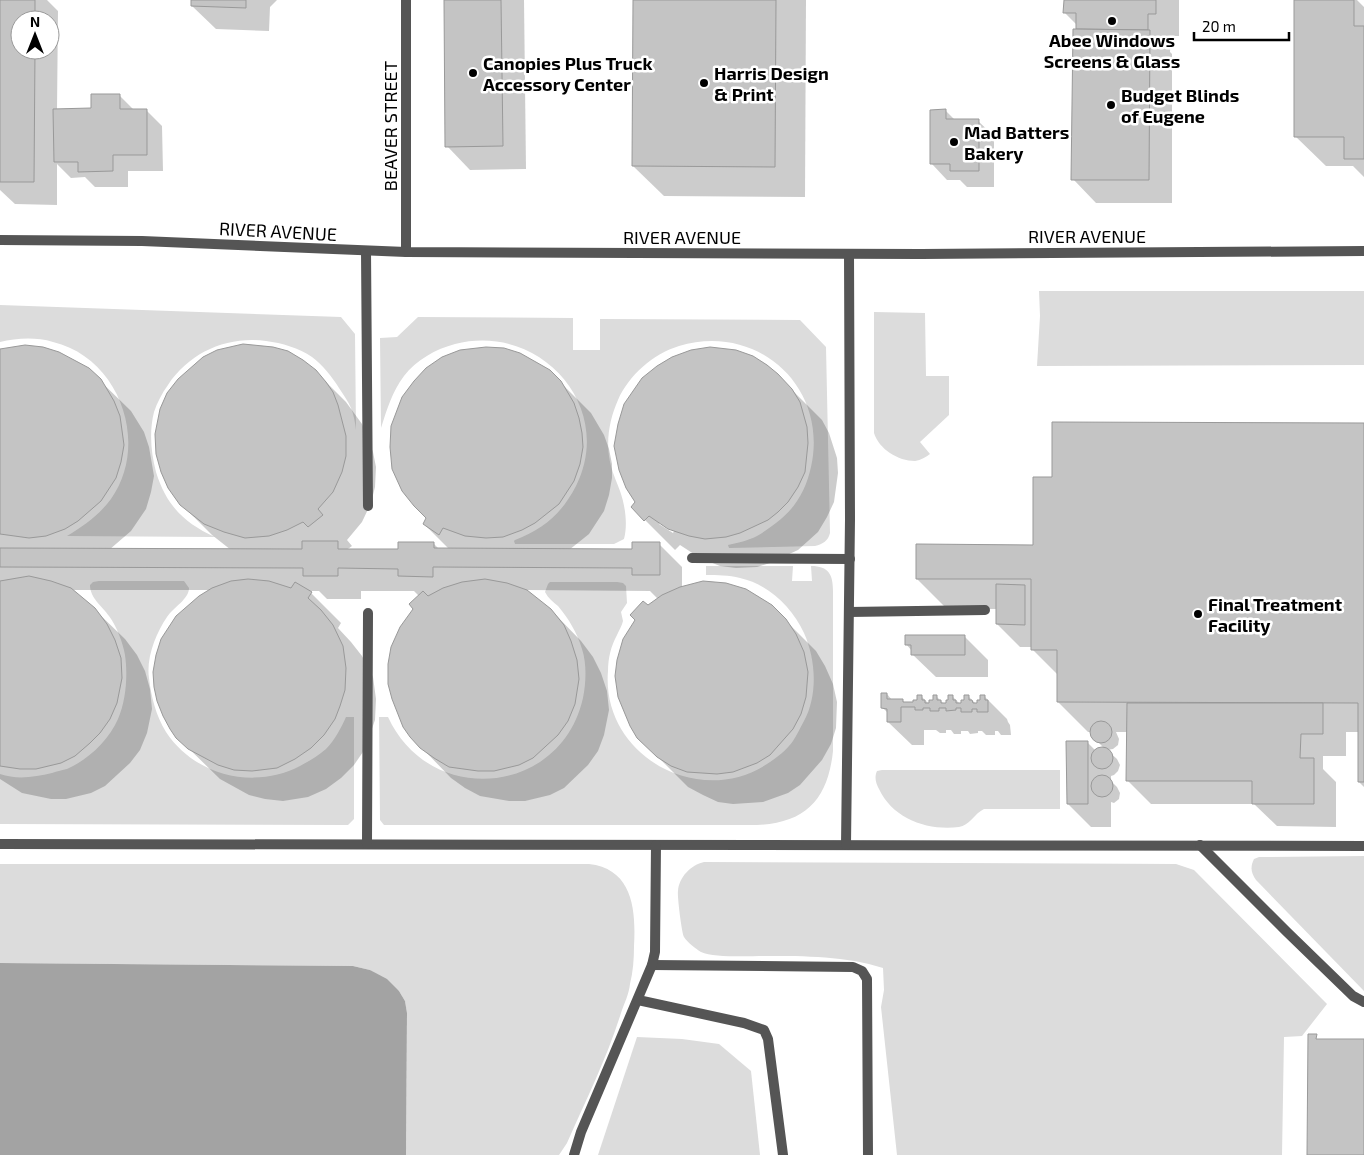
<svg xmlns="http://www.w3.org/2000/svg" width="1364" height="1155" viewBox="0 0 1364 1155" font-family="'Exo 2',sans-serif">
<rect width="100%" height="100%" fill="#fff"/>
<g fill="#dcdcdc">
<polygon points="1039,291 1364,291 1364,365 1037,366 1040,316"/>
<path d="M0 305 341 317 355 334 356 430C355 423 354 415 351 408 348 401 343 394 339 388 332 377 323 365 312 357 299 348 282 343 266 341 227 336 190 352 168 385 162 393 157 403 154 412 149 432 151 453 156 472 166 505 184 523 215 537L67 536C84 526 99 515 111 499 150 444 120 358 53 342 36 337 17 338 0 342Z"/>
<path d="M874 312 925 313 926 376H949V415L920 442 930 454C926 457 921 460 915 461 898 461 879 449 874 433Z"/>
<path d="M418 317 573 318V350H600V319L800 320 826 347 830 533C828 541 823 544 815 546L729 548 728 545C735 543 743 542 750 539 759 536 768 529 776 523 795 509 806 490 811 467 829 387 757 322 679 346 653 354 629 375 618 400 609 420 605 444 611 466 613 474 617 483 620 491 625 505 628 524 624 539L614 544H515L514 541 515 540C544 529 562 513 576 486 616 406 539 322 455 344 436 349 416 360 404 376 392 392 387 409 381 428L380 338 397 337Z"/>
<path d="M706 566H793L792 581H812L811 566C829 566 833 575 833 591V751C828 799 806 823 757 825H384L380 820 379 717H388C430 808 561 796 583 698 586 683 587 664 582 649 577 633 569 619 558 606 553 602 548 598 545 592L548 584 550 582H617L623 583 626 586 627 603 621 612 623 621C622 626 619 630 617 635 611 646 608 658 608 671 601 755 698 809 767 764 776 758 787 750 793 741 797 735 800 728 804 721 818 695 816 660 804 633 792 607 768 584 740 578 729 575 717 575 706 575Z"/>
<path d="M99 581H184L189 588C189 599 174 607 167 617 156 633 146 658 149 678 151 696 156 716 166 732 195 776 254 790 300 766 309 761 318 756 326 749 335 740 341 728 346 717H354V819L348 825 0 824V774C17 780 35 777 52 773 57 771 63 770 67 769 88 760 109 740 118 719 126 701 128 675 125 655 123 643 117 627 109 616 102 606 90 598 90 585L93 582Z"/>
<path d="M882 770H1060V809H984C975 813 969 826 959 827 928 831 893 819 879 789 876 783 874 778 877 771Z"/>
<path d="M1364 856V991L1256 880C1251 873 1250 867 1254 859L1259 857Z"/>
<path d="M704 862 1176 864 1194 870 1327 1004 1302 1036 1284 1037 1282 1155H897L881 1007 884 990 883 968C846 956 805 956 766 956 750 956 714 958 701 952 696 949 687 942 684 937 682 934 677 896 678 891 679 877 691 865 704 862Z"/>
<path d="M0 864H589C633 869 636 910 634 946 634 959 633 972 630 984 629 994 624 1004 621 1013 607 1058 586 1100 567 1143L559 1155H406L407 1013 405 1001 399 991 370 970 353 966 0 963Z"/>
<polygon points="637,1037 682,1039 719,1044 751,1071 760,1155 598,1155"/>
</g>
<polygon fill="#a3a3a3" points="0,963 353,966 370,970 387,979 399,991 405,1001 407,1013 406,1155 0,1155"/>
<g fill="#0003" fill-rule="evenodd">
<path d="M0 0H47L58 11 57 110 93 109 120 96 134 110H146L162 126 163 171H128V187H95L85 177 71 178 57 164V205L15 204 0 190ZM20 20H50V50H20Z"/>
<polygon points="192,0 277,0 270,7 269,31 216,29 192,6"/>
<polygon points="445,0 524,0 526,169 470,170 447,146"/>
<polygon points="634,0 806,0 805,197 664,196 633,166"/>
<polygon points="1065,0 1179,0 1179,36 1171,36 1170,52 1172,54 1172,203 1096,203 1073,179 1077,25 1065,13"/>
<polygon points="1295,0 1357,0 1364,7 1364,177 1353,166 1326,166 1295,136"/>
<polygon points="945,110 956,121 978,121 994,136 994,187 967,187 960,180 947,180 932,164"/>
<polygon points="0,350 88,369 131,411 144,432 149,447 154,476 151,492 146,509 131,531 109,550 231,550 212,535 181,504 315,371 346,402 362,424 373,452 376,467 375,487 371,503 362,522 347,540 352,546 345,551 400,551 434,544 440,550 450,550 424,524 549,371 591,413 604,435 609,449 612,464 612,478 609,495 604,511 589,534 569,550 633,550 659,544 682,567 682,588 771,606 816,651 825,666 833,684 837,702 836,728 831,744 822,760 800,785 788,793 763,802 733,804 718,802 703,795 688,787 638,737 648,607 661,598 657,598 650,591 525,590 551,610 581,641 593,657 601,673 607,691 609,710 604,735 598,751 588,765 564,788 550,795 525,801 509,801 480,796 465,788 451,778 421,747 415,609 419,596 414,591 361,591 361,599 327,599 319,591 309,591 341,623 338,628 351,642 362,656 373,677 376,699 375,720 365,749 354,765 341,778 326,789 308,797 283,801 265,799 249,795 220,779 177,737 211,590 71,590 94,609 125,639 137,655 145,671 150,689 152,709 147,733 140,750 130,763 105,786 91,793 66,799 51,799 22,793 0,779"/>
<path d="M791 389 822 420 829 433 837 458 838 473 834 502 827 517 818 532 798 550 770 563 757 567 736 568 720 566 700 558 680 545 675 550 632 507ZM659 521 674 531 673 533 659 524Z"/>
<polygon points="1364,424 1364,787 1359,782 1360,732 1346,732 1346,756 1323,756 1323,769 1336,782 1336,827 1277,826 1254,804 1151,804 1127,780 1128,732 1116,732 1119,739 1118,745 1113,749 1107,750 1117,759 1120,765 1118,771 1114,775 1111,776 1111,781 1117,787 1120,793 1119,799 1114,803 1111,802 1111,827 1091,827 1068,804 1087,742 1096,751 1100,749 1107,751 1096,740 1092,735 1092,732 1088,732 1058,702 1058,675 1032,649 1032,647 1020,647 997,624 997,609 947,609 917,579 1034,546 1053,478"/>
<polygon points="965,637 988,660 988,677 936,677 912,654 912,651 906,644"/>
<polygon points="887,694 892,700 902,700 906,704 918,701 921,696 930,705 936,696 945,705 953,697 960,704 966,701 968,696 976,704 981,701 984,696 1007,719 1008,722 1010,725 1011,735 1001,735 998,731 995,731 995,735 986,735 982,731 978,731 978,733 970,734 968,731 961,731 961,734 954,734 951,730 946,730 946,733 940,733 936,730 924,730 924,745 912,745 888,722 888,713 883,708"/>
</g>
<g fill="#c4c4c4" stroke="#999">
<polygon points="0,0 35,0 35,20 20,20 20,50 35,50 34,182 0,182"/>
<polygon points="191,0 246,0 246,8 191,6"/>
<polygon points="444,0 501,0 503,146 445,147"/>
<polygon points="633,0 776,0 775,167 632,166"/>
<polygon points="1064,0 1156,0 1156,14 1148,14 1148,30 1076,29 1076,13 1063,13"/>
<polygon points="1294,0 1354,0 1354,26 1364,26 1364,159 1344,159 1344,137 1294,137"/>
<polygon points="1073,29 1150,30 1149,180 1071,180"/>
<polygon points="91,94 120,94 120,109 147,109 147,155 113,155 113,171 78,172 78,162 54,162 53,109 91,108"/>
<polygon points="946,109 946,119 979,119 979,171 950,171 950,164 930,164 930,110"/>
<polygon points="243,344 273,347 288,351 303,360 316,370 326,382 333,392 338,405 346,436 346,456 342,472 333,492 318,509 323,515 308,527 303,522 287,530 269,536 245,538 224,532 204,524 180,505 168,488 161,472 156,454 155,434 160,409 167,393 178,379 203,357 217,350"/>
<polygon points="25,345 43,347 59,352 89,368 101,379 114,401 120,416 124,445 121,462 116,478 101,501 78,521 65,529 46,536 29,538 0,534 0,349"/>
<polygon points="486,347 504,348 520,353 550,370 561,381 574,403 579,418 582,433 583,447 580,464 574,481 559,504 535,523 522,530 503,537 486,538 465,536 443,528 439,535 423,524 426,518 414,506 402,491 392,469 390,447 391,426 402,397 414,381 426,368 442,357 460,350"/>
<polygon points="710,347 736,350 753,356 767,365 778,374 792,389 800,402 807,427 808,443 805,472 798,487 788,502 778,512 768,520 740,533 726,537 705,539 689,536 668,529 649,516 644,521 631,507 635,502 626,488 619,470 614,446 618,424 624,404 642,378 657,366 672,357 691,350"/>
<polygon points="1052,422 1364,423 1364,782 1358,782 1358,703 1057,702 1057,650 1031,650 1031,579 916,579 916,544 1033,545 1033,477 1052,477"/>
<polygon points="302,541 338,541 338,549 398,549 398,542 434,542 434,548 632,549 632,542 660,542 660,575 632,575 632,568 433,567 433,577 398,576 398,569 338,568 338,576 303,576 303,568 0,567 0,548 302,549"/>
<polygon points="29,576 51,581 71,588 95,608 107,624 115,640 121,658 122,678 117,703 110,719 100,733 90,743 75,756 61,763 36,769 20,769 0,766 0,581"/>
<polygon points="248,579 269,581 291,588 295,582 312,592 308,598 321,610 333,625 343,646 346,668 345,690 340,706 335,719 324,735 311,748 295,759 277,768 252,771 234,770 218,765 188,749 176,738 170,729 163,716 157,701 154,687 153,672 156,655 161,639 176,616 199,596 212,588 231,581"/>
<polygon points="485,579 507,583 527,590 551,609 564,625 571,641 577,660 579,679 575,704 568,721 558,735 533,758 519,765 494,771 478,771 449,767 434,758 420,748 410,737 403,727 392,699 388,684 388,664 391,647 400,627 413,609 409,604 423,591 428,596 443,588 462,582"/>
<polygon points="703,581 726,583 746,589 772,605 786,619 796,634 804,652 808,672 806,697 801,714 793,729 770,755 757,763 733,772 717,774 687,772 671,766 657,757 637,738 630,726 618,697 615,676 617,660 623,639 635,620 630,615 643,601 648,605 662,595 680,587"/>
<polygon points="996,584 1025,585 1025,625 996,624"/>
<polygon points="905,635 965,635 965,655 911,655 911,645 905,645"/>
<polygon points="881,693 887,693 887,699 903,699 903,702 913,702 913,700 917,700 917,695 922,695 922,700 925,700 925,703 929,703 929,700 933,700 933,695 937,695 937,700 941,700 941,703 946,703 946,700 948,700 948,695 953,695 953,700 956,700 956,703 961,703 961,700 964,700 964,695 969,695 969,700 972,700 973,703 977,703 977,700 980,700 980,695 985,695 985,700 988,700 988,712 977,712 977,709 972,709 972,712 961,712 961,708 956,708 956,710 946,711 946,708 939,708 939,711 930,711 930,708 923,708 923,710 915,710 915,707 901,707 901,722 887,722 887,709 881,708"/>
<polygon points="1127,703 1323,703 1323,734 1301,734 1300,758 1314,758 1314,804 1252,804 1252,781 1126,781"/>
<circle cx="1101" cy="732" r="11"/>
<polygon points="1066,741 1088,741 1088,804 1067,804"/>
<circle cx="1102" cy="758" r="11"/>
<circle cx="1102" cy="786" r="11"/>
<polygon points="1308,1034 1317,1034 1316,1039 1364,1039 1364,1155 1307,1155"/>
</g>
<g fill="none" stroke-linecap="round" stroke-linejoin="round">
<g stroke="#555" stroke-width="10">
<polyline points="366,251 368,506"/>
<polyline points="692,558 850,559"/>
<polyline points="849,612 985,610"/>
<polyline points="0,844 1364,846"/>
<polyline points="367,844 368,613"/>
<polyline points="846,845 850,519 849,254"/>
<polyline points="1200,845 1287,932 1353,996 1364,1002"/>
<polyline points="652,965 853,967 862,971 867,979 868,1155"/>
<polyline points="638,1000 744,1023 764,1030 768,1039 783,1155"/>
<polyline points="574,1155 581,1132 652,965 655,952 656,845"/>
</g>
<polyline stroke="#555" stroke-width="10" points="406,0 406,252"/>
<polyline stroke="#555" stroke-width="10" points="0,240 142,241 406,252 921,254 1364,251"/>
</g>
<g fill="#000" stroke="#fff" stroke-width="2">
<circle cx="1112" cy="21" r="5"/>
<circle cx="473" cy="73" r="5"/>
<circle cx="704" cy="83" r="5"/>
<circle cx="1111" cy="105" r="5"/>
<circle cx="954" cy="142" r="5"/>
<circle cx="1198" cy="614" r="5"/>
</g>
<g text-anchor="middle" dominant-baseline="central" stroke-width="5" stroke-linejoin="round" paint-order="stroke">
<g font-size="18" font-weight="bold" fill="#000" stroke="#fff" text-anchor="start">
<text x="1112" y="40" text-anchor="middle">Abee Windows<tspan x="1112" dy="21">Screens &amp; Glass</tspan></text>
<text x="483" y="63">Canopies Plus Truck<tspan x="483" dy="21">Accessory Center</tspan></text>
<text x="714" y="73">Harris Design<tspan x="714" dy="21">&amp; Print</tspan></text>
<text x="1121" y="95">Budget Blinds<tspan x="1121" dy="21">of Eugene</tspan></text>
<text x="964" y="132">Mad Batters<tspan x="964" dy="21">Bakery</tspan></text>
<text x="1208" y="604">Final Treatment<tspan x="1208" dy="21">Facility</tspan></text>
</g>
<g font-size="18" fill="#000" stroke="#fff">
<text transform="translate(390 126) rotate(-90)">BEAVER STREET</text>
<text transform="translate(278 231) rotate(3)">RIVER AVENUE</text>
<text x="1087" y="236">RIVER AVENUE</text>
<text x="682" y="237">RIVER AVENUE</text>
</g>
</g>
<g transform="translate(35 35)"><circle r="24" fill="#ffffff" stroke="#999999"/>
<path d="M0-4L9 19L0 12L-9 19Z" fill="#000000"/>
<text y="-8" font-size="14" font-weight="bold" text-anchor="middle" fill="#000000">N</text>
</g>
<path d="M1194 32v8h95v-8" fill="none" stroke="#000000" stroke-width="2.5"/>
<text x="1202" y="32" font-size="15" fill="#000000" stroke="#ffffff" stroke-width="4" paint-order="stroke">20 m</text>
</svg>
